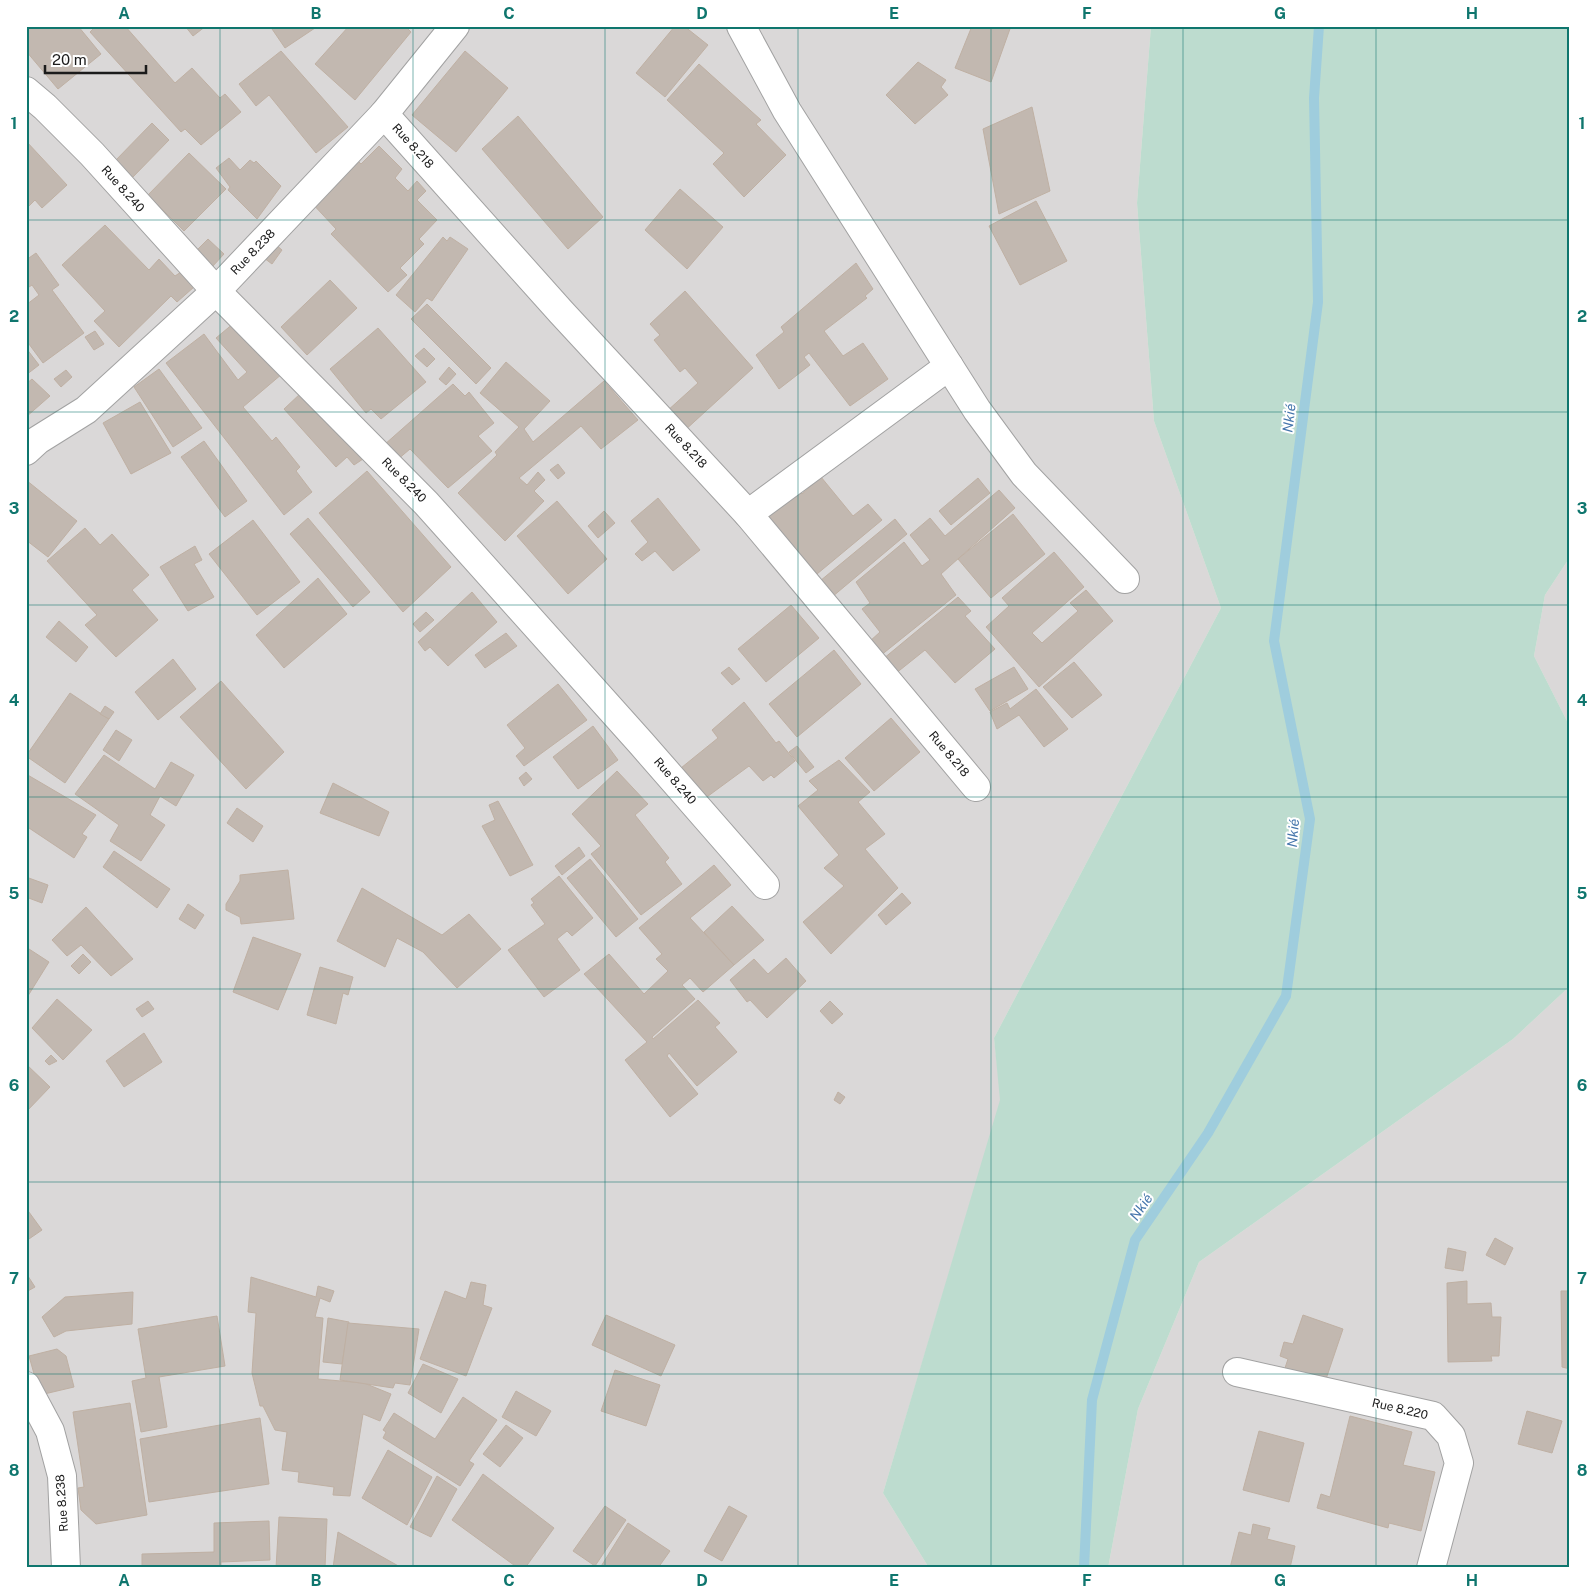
<svg xmlns="http://www.w3.org/2000/svg" width="1596" height="1594" viewBox="0 0 1596 1594" font-family="'Public Sans',sans-serif">
<rect width="100%" height="100%" fill="#edeae0"/>
<g fill="#dad8d8">
<polygon points="26,26 1151,26 1137,203 1154,421 1221,608 994,1038 1001,1100 883,1493 929,1568 26,1568"/>
<polygon points="1570,557 1570,727 1534,656 1545,595"/>
<polygon points="1570,986 1570,1568 1108,1568 1138,1409 1199,1262 1513,1039"/>
</g>
<polygon fill="#bddccf" points="1151,26 1570,26 1570,557 1545,595 1534,656 1570,727 1570,986 1513,1039 1199,1262 1138,1409 1108,1568 929,1568 883,1493 1000,1100 994,1038 1221,608 1154,421 1137,203"/>
<g fill="none" stroke-linecap="round" stroke-linejoin="round">
<polyline stroke="#9fcddd" stroke-width="10" points="1084,1568 1092,1400 1135,1240 1208,1133 1286,996 1310,819 1274,641 1318,302 1314,98 1319,26"/>
</g>
<g fill="#c2b8b0" stroke="#bfb0a3">
<polygon points="26,26 78,26 101,54 58,89 26,51"/>
<polygon points="96,26 125,26 175,83 192,68 220,98 225,94 241,112 201,145 185,129 181,132 90,32"/>
<polygon points="185,26 206,26 193,36"/>
<polygon points="270,26 318,26 285,48"/>
<polygon points="349,26 405,26 411,32 355,100 315,64"/>
<polygon points="675,26 684,26 708,45 665,97 636,73"/>
<polygon points="972,26 1011,26 991,82 955,68"/>
<polygon points="281,51 348,127 316,153 269,95 256,106 239,84"/>
<polygon points="465,51 508,88 456,152 412,115"/>
<polygon points="918,62 946,80 941,87 948,95 915,124 886,95"/>
<polygon points="699,64 761,120 756,124 786,155 744,197 713,164 724,153 667,100"/>
<polygon points="1032,107 1050,191 999,214 983,129"/>
<polygon points="518,116 603,217 568,249 482,149"/>
<polygon points="152,123 169,140 132,178 115,161"/>
<polygon points="26,141 67,185 42,208 35,200 26,209"/>
<polygon points="379,146 402,169 395,178 408,191 417,181 426,191 417,200 437,220 419,239 424,244 400,268 407,275 388,292 331,234 336,229 310,201 353,156 361,164"/>
<polygon points="189,153 226,189 184,231 148,195"/>
<polygon points="229,158 240,170 250,160 254,163 256,161 281,186 257,219 228,190 230,187 216,168"/>
<polygon points="680,189 723,227 687,269 645,230"/>
<polygon points="1036,201 1067,261 1020,285 989,226"/>
<polygon points="105,225 149,270 159,259 175,276 181,272 194,287 177,302 171,296 119,347 94,321 105,311 62,265"/>
<polygon points="443,237 447,241 450,237 468,249 432,301 427,298 415,312 396,295"/>
<polygon points="208,239 224,254 212,267 196,251"/>
<polygon points="275,244 282,250 272,264 264,258"/>
<polygon points="36,253 59,285 52,290 84,333 43,363 26,340 26,305 39,295 32,285 26,289 26,260"/>
<polygon points="856,263 873,289 865,296 867,298 824,331 843,356 863,343 888,379 850,406 809,353 804,357 810,365 779,389 756,355 784,332 781,327"/>
<polygon points="330,280 357,308 307,355 281,327"/>
<polygon points="685,291 753,368 683,432 666,412 698,383 685,368 680,372 654,340 660,335 650,324"/>
<polygon points="427,304 491,368 476,384 411,319"/>
<polygon points="234,323 282,374 243,407 272,441 276,437 300,467 296,471 312,492 284,515 166,363 204,334 238,380 247,372 216,338"/>
<polygon points="378,328 426,382 381,419 371,409 366,413 330,369"/>
<polygon points="95,331 104,344 94,350 85,337"/>
<polygon points="26,348 39,365 26,375"/>
<polygon points="424,348 435,359 427,367 415,356"/>
<polygon points="506,362 550,401 524,429 533,442 604,381 638,420 601,449 581,426 519,478 527,485 538,472 545,480 534,491 544,501 505,541 458,493 497,455 495,452 519,427 480,393"/>
<polygon points="449,367 456,374 446,385 439,379"/>
<polygon points="159,369 202,428 173,447 134,387"/>
<polygon points="66,370 72,377 61,387 54,379"/>
<polygon points="32,379 50,396 26,417 26,384"/>
<polygon points="453,384 465,396 469,392 494,423 478,436 492,451 448,488 410,449 397,460 384,445"/>
<polygon points="301,393 363,459 354,465 347,457 336,467 284,409"/>
<polygon points="140,402 171,453 131,474 103,423"/>
<polygon points="204,441 247,501 225,517 181,457"/>
<polygon points="558,464 565,473 558,479 550,470"/>
<polygon points="367,471 451,567 403,612 319,513"/>
<polygon points="821,477 853,516 868,504 882,520 817,574 766,514 796,487 802,494"/>
<polygon points="978,478 990,493 951,525 939,511"/>
<polygon points="26,480 77,521 48,557 26,540"/>
<polygon points="999,490 1015,508 941,574 956,595 880,656 869,642 880,632 862,609 870,603 856,582 904,542 922,566 930,560 910,535 930,518 945,536"/>
<polygon points="658,498 700,550 673,571 655,551 642,561 635,554 648,542 631,521"/>
<polygon points="557,501 607,559 568,594 517,536"/>
<polygon points="604,511 615,523 598,538 588,526"/>
<polygon points="1013,514 1045,554 991,598 958,559"/>
<polygon points="308,518 370,592 353,607 290,534"/>
<polygon points="895,519 907,534 832,597 820,581"/>
<polygon points="253,520 300,582 257,615 209,554"/>
<polygon points="85,528 100,545 112,534 149,575 132,590 158,620 116,657 85,625 97,615 47,561"/>
<polygon points="195,546 202,560 194,564 214,597 188,611 160,567"/>
<polygon points="1054,552 1084,587 1032,633 1042,643 1078,611 1070,603 1086,590 1113,621 1039,687 986,627 1009,606 1002,598"/>
<polygon points="318,578 347,614 284,668 256,635"/>
<polygon points="472,592 497,622 448,666 430,647 425,651 418,642"/>
<polygon points="958,597 971,611 965,616 995,649 955,683 925,650 895,674 883,659"/>
<polygon points="791,605 819,638 766,682 738,649"/>
<polygon points="426,612 434,620 420,632 413,624"/>
<polygon points="59,621 88,647 76,662 46,637"/>
<polygon points="506,633 517,646 485,668 475,655"/>
<polygon points="834,650 861,684 797,737 769,704"/>
<polygon points="173,659 196,689 158,720 135,692"/>
<polygon points="1074,662 1102,695 1072,718 1043,687"/>
<polygon points="729,667 740,679 732,685 721,673"/>
<polygon points="1014,667 1028,689 990,711 975,689"/>
<polygon points="221,681 284,752 246,789 180,717"/>
<polygon points="558,684 587,720 524,766 516,756 525,748 507,725"/>
<polygon points="1036,689 1068,729 1044,747 1019,715 997,729 990,712 1007,703 1010,709"/>
<polygon points="70,693 109,719 65,783 26,756"/>
<polygon points="744,702 776,743 779,741 795,761 774,778 771,775 763,781 749,766 700,802 676,772 718,738 712,730"/>
<polygon points="105,706 114,712 109,719 100,714"/>
<polygon points="891,718 920,752 874,791 845,758"/>
<polygon points="593,726 618,760 578,789 553,757"/>
<polygon points="116,730 132,740 119,761 103,750"/>
<polygon points="797,746 814,767 806,773 789,752"/>
<polygon points="104,755 155,789 171,762 194,775 176,806 160,796 150,815 165,825 141,861 110,841 119,825 75,794"/>
<polygon points="839,760 870,792 858,802 885,834 865,849 898,888 831,954 803,922 844,886 824,868 839,855 798,806 818,790 809,781"/>
<polygon points="617,771 648,804 635,815 669,858 665,862 682,884 641,915 591,854 601,846 572,814"/>
<polygon points="526,772 532,779 524,786 519,778"/>
<polygon points="26,774 96,815 82,834 87,837 74,858 26,826"/>
<polygon points="333,783 389,812 379,836 320,813"/>
<polygon points="498,801 533,865 510,876 482,826 495,820 489,805"/>
<polygon points="237,808 263,826 253,842 227,823"/>
<polygon points="579,847 585,856 562,875 555,866"/>
<polygon points="114,851 170,889 157,908 103,867"/>
<polygon points="590,859 638,919 616,937 567,878"/>
<polygon points="714,865 731,885 690,918 734,965 703,992 690,978 682,985 695,999 652,1037 653,1039 698,1000 720,1023 715,1027 737,1052 697,1086 669,1053 667,1056 698,1094 670,1117 625,1060 647,1042 584,974 609,954 644,994 668,971 656,959 662,954 639,928"/>
<polygon points="288,870 294,919 241,924 240,917 226,910 226,904 240,881 240,875"/>
<polygon points="559,876 593,918 572,936 567,931 557,939 580,970 544,997 508,950 545,924 531,905 534,903 531,899"/>
<polygon points="26,877 48,885 42,903 26,897"/>
<polygon points="362,888 442,935 469,914 501,949 457,988 423,952 397,938 385,967 337,941"/>
<polygon points="902,893 911,903 886,925 878,915"/>
<polygon points="188,904 204,915 195,929 179,919"/>
<polygon points="732,906 764,940 734,965 704,932"/>
<polygon points="86,907 133,959 111,976 81,945 67,956 52,940"/>
<polygon points="253,937 301,954 278,1010 233,992"/>
<polygon points="29,949 49,962 26,999 26,953"/>
<polygon points="83,954 91,962 79,974 71,966"/>
<polygon points="786,958 806,981 767,1018 750,1000 747,1002 730,980 754,959 768,974"/>
<polygon points="320,967 353,977 348,995 343,993 336,1024 307,1015"/>
<polygon points="57,999 92,1030 63,1060 32,1028"/>
<polygon points="148,1001 154,1009 142,1017 136,1009"/>
<polygon points="830,1001 843,1014 832,1024 820,1011"/>
<polygon points="144,1033 162,1062 124,1087 106,1061"/>
<polygon points="51,1055 57,1061 49,1065 45,1061"/>
<polygon points="26,1064 50,1087 26,1112"/>
<polygon points="838,1092 845,1097 840,1104 834,1100"/>
<polygon points="26,1208 42,1230 26,1241"/>
<polygon points="1495,1238 1513,1248 1505,1265 1486,1255"/>
<polygon points="1448,1248 1466,1252 1463,1271 1445,1268"/>
<polygon points="26,1273 35,1287 26,1292"/>
<polygon points="251,1277 316,1297 318,1286 334,1291 330,1302 320,1298 315,1317 323,1318 318,1379 364,1383 391,1394 380,1421 363,1414 350,1496 333,1495 334,1487 298,1482 299,1472 282,1470 287,1432 275,1430 263,1406 260,1406 252,1373 256,1313 248,1312"/>
<polygon points="1467,1281 1467,1304 1491,1303 1492,1317 1501,1317 1499,1356 1491,1356 1492,1361 1448,1362 1447,1283"/>
<polygon points="471,1282 486,1285 483,1305 492,1308 466,1376 420,1359 445,1291 466,1299"/>
<polygon points="1561,1291 1570,1291 1570,1369 1562,1367"/>
<polygon points="133,1292 132,1324 66,1331 54,1337 42,1317 65,1297"/>
<polygon points="606,1315 675,1345 661,1376 592,1345"/>
<polygon points="1303,1315 1343,1329 1325,1382 1285,1368 1288,1359 1280,1356 1284,1342 1293,1344"/>
<polygon points="217,1316 225,1366 159,1377 167,1427 141,1432 132,1381 146,1378 138,1329"/>
<polygon points="328,1318 349,1322 342,1364 323,1362"/>
<polygon points="348,1323 419,1329 410,1385 395,1383 393,1388 340,1380"/>
<polygon points="57,1349 66,1356 74,1387 40,1395 29,1356"/>
<polygon points="423,1364 458,1379 441,1413 408,1393"/>
<polygon points="615,1370 660,1385 646,1426 601,1411"/>
<polygon points="516,1391 551,1411 536,1436 502,1417"/>
<polygon points="463,1397 497,1420 469,1461 474,1464 460,1486 383,1438 386,1432 383,1430 394,1413 435,1439"/>
<polygon points="130,1403 147,1515 96,1524 81,1510 78,1488 84,1487 73,1412"/>
<polygon points="1527,1411 1562,1421 1552,1453 1518,1444"/>
<polygon points="1350,1416 1412,1432 1403,1465 1435,1472 1421,1531 1389,1523 1388,1528 1317,1508 1321,1494 1330,1497"/>
<polygon points="260,1418 269,1484 149,1502 140,1439"/>
<polygon points="506,1425 523,1438 500,1467 483,1454"/>
<polygon points="1259,1431 1304,1443 1289,1502 1243,1490"/>
<polygon points="388,1450 432,1477 407,1525 362,1498"/>
<polygon points="483,1474 554,1528 525,1568 518,1568 452,1520"/>
<polygon points="437,1476 457,1489 431,1537 410,1527"/>
<polygon points="605,1506 626,1520 595,1566 573,1551"/>
<polygon points="729,1506 747,1516 722,1561 704,1551"/>
<polygon points="279,1517 327,1519 325,1568 276,1568"/>
<polygon points="269,1521 270,1560 221,1562 221,1566 242,1568 142,1568 142,1554 214,1552 214,1523"/>
<polygon points="628,1523 670,1551 658,1568 600,1568"/>
<polygon points="1253,1524 1270,1528 1267,1539 1295,1546 1290,1568 1230,1568 1239,1532 1251,1535"/>
<polygon points="338,1532 402,1568 333,1568"/>
</g>
<g fill="none" stroke-linecap="round" stroke-linejoin="round">
<defs>
<g id="minor">
<polyline points="741,26 787,111 949,366"/>
<polyline points="26,91 45,107 92,154 216,291 426,503 641,743 765,885"/>
<polyline points="384,114 561,312 748,514 976,787"/>
<polyline points="26,451 38,440 86,410 216,291 384,114 455,26"/>
<polyline points="748,514 949,366 977,410 1024,474 1125,579"/>
<polyline points="1237,1372 1433,1416 1451,1436 1459,1463 1431,1568"/>
<polyline points="26,1386 50,1431 62,1476 66,1568"/>
</g>
</defs>
<use href="#minor" stroke="#a2a2a2" stroke-width="30"/>
<use href="#minor" stroke="#fff" stroke-width="28"/>
</g>
<path fill="none" stroke="#0f766e" stroke-width="1" stroke-opacity="0.55" d="M220 26V1568M413 26V1568M605 26V1568M798 26V1568M991 26V1568M1183 26V1568M1376 26V1568M26 220H1570M26 412H1570M26 605H1570M26 797H1570M26 989H1570M26 1182H1570M26 1374H1570"/>
<g text-anchor="middle" dominant-baseline="central" stroke-width="4" stroke-linejoin="round" paint-order="stroke">
<g font-size="12" fill="#1b1b1b" stroke="#fff">
<text transform="translate(413 146) rotate(48)">Rue 8.218</text>
<text transform="translate(123 189) rotate(48)">Rue 8.240</text>
<text transform="translate(253 252) rotate(-46)">Rue 8.238</text>
<text transform="translate(686 446) rotate(47)">Rue 8.218</text>
<text transform="translate(404 480) rotate(45)">Rue 8.240</text>
<text transform="translate(949 754) rotate(50)">Rue 8.218</text>
<text transform="translate(675 781) rotate(49)">Rue 8.240</text>
<text transform="translate(1400 1409) rotate(13)">Rue 8.220</text>
<text transform="translate(62 1503) rotate(-94)">Rue 8.238</text>
</g>
<g font-size="14" font-style="italic" fill="#4676ac" stroke="#fff">
<text transform="translate(1289 418) rotate(-83)">Nkié</text>
<text transform="translate(1293 833) rotate(-85)">Nkié</text>
<text transform="translate(1141 1207) rotate(-56)">Nkié</text>
</g>
</g>
<rect width="1596" height="1594" fill="none" stroke="#ffffff" stroke-width="55"/>
<path d="M45 65v8h101v-8" fill="none" stroke="#1b1b1b" stroke-width="2.5"/>
<text x="52" y="65" font-size="15" fill="#1b1b1b" stroke="#ffffff" stroke-width="4" paint-order="stroke">20 m</text>
<rect x="28" y="28" width="1540" height="1538" fill="none" stroke="#0f766e" stroke-width="2"/>
<g font-size="16" text-anchor="middle" font-weight="bold" fill="#0f766e">
<text x="124" y="19">A</text>
<text x="316" y="19">B</text>
<text x="509" y="19">C</text>
<text x="702" y="19">D</text>
<text x="894" y="19">E</text>
<text x="1087" y="19">F</text>
<text x="1280" y="19">G</text>
<text x="1472" y="19">H</text>
<text x="14" y="129">1</text>
<text x="1582" y="129">1</text>
<text x="14" y="322">2</text>
<text x="1582" y="322">2</text>
<text x="14" y="514">3</text>
<text x="1582" y="514">3</text>
<text x="14" y="706">4</text>
<text x="1582" y="706">4</text>
<text x="14" y="899">5</text>
<text x="1582" y="899">5</text>
<text x="14" y="1091">6</text>
<text x="1582" y="1091">6</text>
<text x="14" y="1284">7</text>
<text x="1582" y="1284">7</text>
<text x="14" y="1476">8</text>
<text x="1582" y="1476">8</text>
<text x="124" y="1586">A</text>
<text x="316" y="1586">B</text>
<text x="509" y="1586">C</text>
<text x="702" y="1586">D</text>
<text x="894" y="1586">E</text>
<text x="1087" y="1586">F</text>
<text x="1280" y="1586">G</text>
<text x="1472" y="1586">H</text>
</g>
</svg>
